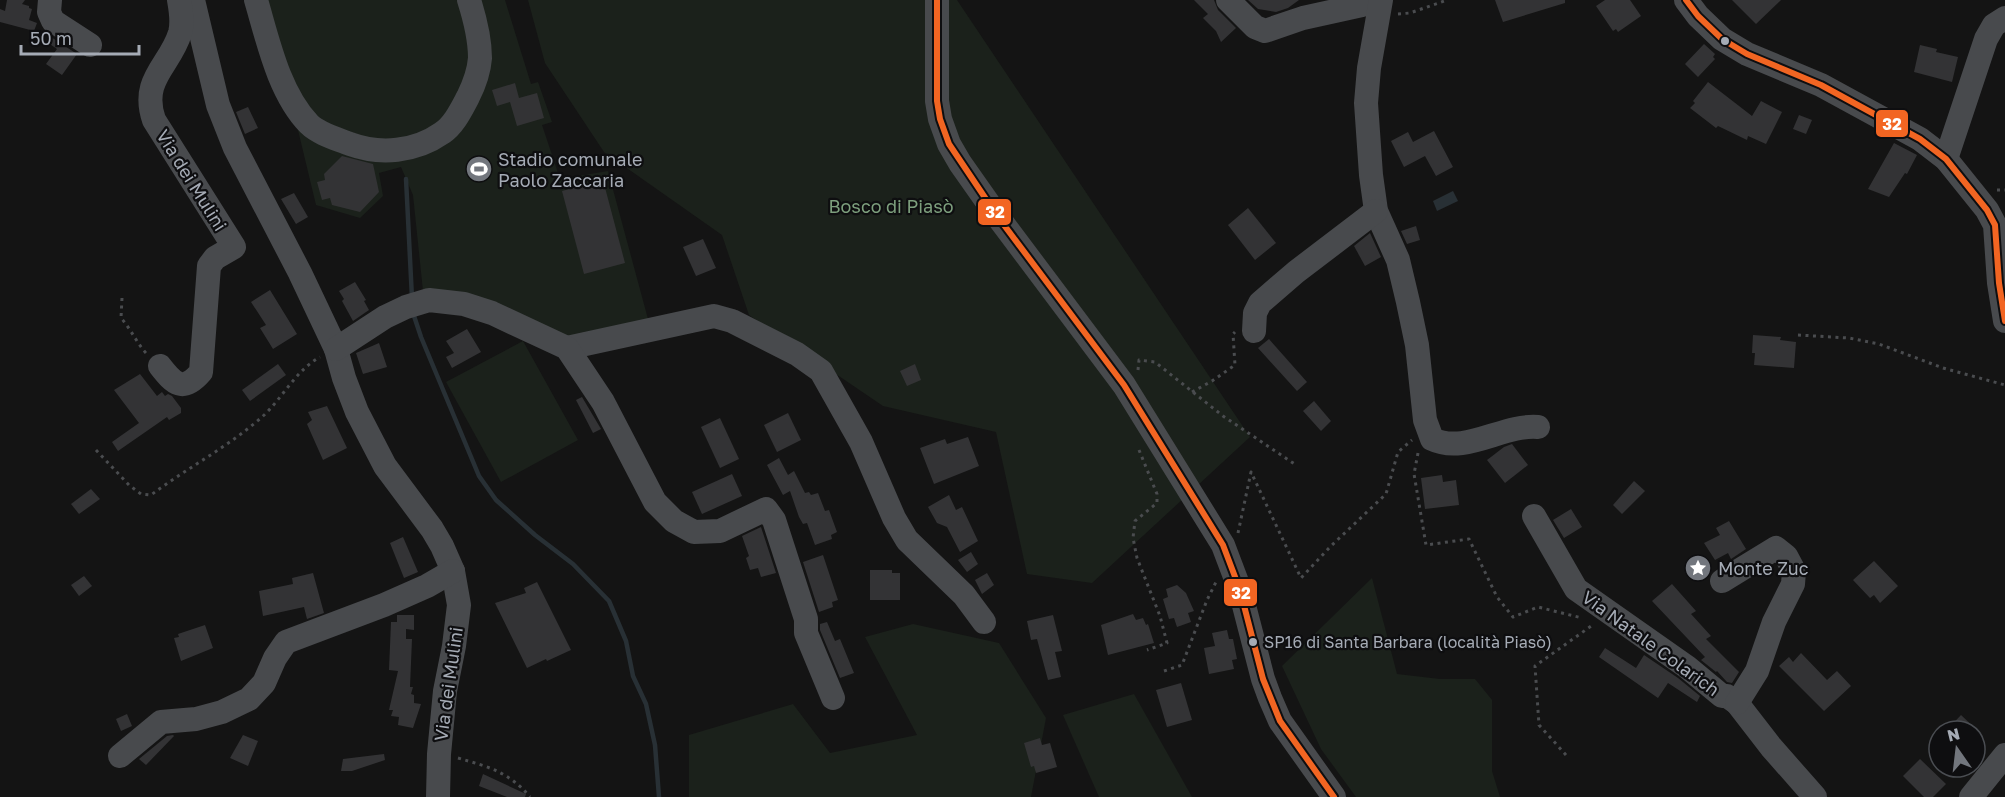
<svg xmlns="http://www.w3.org/2000/svg" width="2005" height="797" viewBox="0 0 2005 797" font-family="'Golos Text',sans-serif">
<rect width="100%" height="100%" fill="#141414"/>
<g fill="#1b211b">
<polygon points="251,0 505,0 531,84 538,82 552,122 542,125 560,179 608,171 648,319 569,339 479,298 455,291 423,291 413,195 401,167 379,173 383,196 360,218 316,205 298,130 266,60"/>
<polygon points="528,0 957,0 1250,437 1092,583 1027,574 996,432 883,406 749,315 722,235 604,152 545,63"/>
<polygon points="523,341 578,440 501,482 446,382"/>
<polygon points="1372,578 1397,674 1440,679 1475,679 1492,700 1492,771 1500,797 1356,797 1321,749 1282,666"/>
<polygon points="913,624 999,643 1046,718 1031,797 689,797 689,735 793,704 830,753 917,735 865,637"/>
<polygon points="1134,694 1192,797 1099,797 1063,715"/>
</g>
<polygon fill="#283035" points="1453,191 1458,201 1437,211 1433,201"/>
<g fill="none" stroke-linecap="round" stroke-linejoin="round">
<g stroke="#283035" stroke-width="4.5">
<polyline points="406,179 412,298"/>
<polyline points="413,313 421,337 479,476 496,500 535,535 573,564 609,601 626,641 633,676 646,704 655,745 659,797"/>
</g>
</g>
<g fill="#333335">
<polygon points="7,0 25,0 22,4 29,6 29,8 32,9 29,20 37,23 34,31 0,22 0,9 5,11"/>
<polygon points="1194,0 1214,0 1218,10 1236,28 1221,42 1216,31 1203,18 1208,14"/>
<polygon points="1248,0 1299,0 1288,8 1276,12 1258,9"/>
<polygon points="1495,0 1565,0 1565,3 1503,22"/>
<polygon points="1605,0 1630,0 1641,16 1618,32 1616,29 1613,31 1596,6"/>
<polygon points="1732,0 1781,0 1756,24"/>
<polygon points="51,37 77,54 62,75 46,64 57,49 47,42"/>
<polygon points="1704,44 1715,54 1713,57 1715,59 1698,77 1685,64"/>
<polygon points="1920,45 1937,49 1936,52 1958,57 1952,82 1914,72"/>
<polygon points="1708,82 1752,116 1761,101 1782,112 1766,144 1748,136 1747,140 1718,126 1716,128 1690,108 1695,103 1693,101"/>
<polygon points="515,83 519,98 537,93 544,118 517,126 510,102 497,106 492,90"/>
<polygon points="248,107 258,128 245,134 236,112"/>
<polygon points="1799,115 1812,120 1806,134 1793,129"/>
<polygon points="1434,131 1453,167 1436,176 1425,156 1404,167 1391,141 1408,132 1413,142"/>
<polygon points="1894,143 1917,155 1907,174 1905,173 1889,197 1868,189"/>
<polygon points="342,156 373,164 379,192 360,212 332,205 330,198 322,200 317,182 325,180 324,174"/>
<polygon points="603,180 625,263 584,274 562,191"/>
<polygon points="294,193 308,217 296,224 281,199"/>
<polygon points="1248,208 1276,243 1255,260 1228,225"/>
<polygon points="1416,226 1420,240 1407,244 1401,231"/>
<polygon points="1370,233 1381,257 1365,266 1354,246"/>
<polygon points="703,239 716,268 696,276 683,247"/>
<polygon points="355,282 366,300 364,301 369,310 353,321 342,301 344,299 339,291"/>
<polygon points="270,290 297,334 273,349 260,328 266,325 251,302"/>
<polygon points="467,329 481,352 452,368 446,357 454,353 446,341"/>
<polygon points="1753,335 1781,337 1780,340 1796,342 1794,368 1754,365 1755,353 1752,353"/>
<polygon points="1269,339 1307,382 1297,391 1258,348"/>
<polygon points="379,343 387,367 363,374 356,353"/>
<polygon points="278,364 286,375 250,401 242,390"/>
<polygon points="915,364 921,380 907,386 900,371"/>
<polygon points="140,374 157,396 162,392 165,396 168,394 172,396 181,408 181,413 169,420 167,417 118,451 112,442 139,423 114,390"/>
<polygon points="582,397 601,429 593,433 576,400"/>
<polygon points="1314,401 1331,421 1321,431 1303,411"/>
<polygon points="327,406 347,448 323,460 307,424 312,420 308,412"/>
<polygon points="788,413 801,440 777,452 764,425"/>
<polygon points="720,418 739,459 720,468 701,427"/>
<polygon points="968,437 979,466 934,484 920,448 945,439 947,444"/>
<polygon points="1512,444 1528,465 1505,483 1487,460 1504,447"/>
<polygon points="779,458 788,475 794,471 805,493 809,492 811,495 818,493 825,511 829,510 837,532 831,535 832,539 815,545 807,523 803,524 799,517 790,491 783,495 767,465"/>
<polygon points="732,474 742,496 702,514 692,492"/>
<polygon points="1442,475 1443,482 1456,480 1459,505 1425,509 1421,478"/>
<polygon points="1634,481 1645,491 1622,514 1613,505"/>
<polygon points="91,489 100,499 79,514 71,504"/>
<polygon points="949,495 956,510 962,507 978,541 960,552 947,527 937,523 928,507"/>
<polygon points="1571,509 1582,527 1564,538 1553,520"/>
<polygon points="1729,521 1746,549 1731,559 1728,553 1715,560 1704,543 1720,535 1716,528"/>
<polygon points="761,527 776,573 761,577 758,568 750,570 746,558 749,556 742,536"/>
<polygon points="403,537 418,572 404,578 390,543"/>
<polygon points="971,552 978,564 967,572 958,560"/>
<polygon points="823,555 838,600 832,602 833,607 819,612 803,562"/>
<polygon points="1874,561 1898,586 1880,603 1874,595 1870,598 1853,580"/>
<polygon points="870,570 892,570 892,573 900,573 900,600 870,600"/>
<polygon points="313,573 324,613 307,619 304,607 263,616 259,591 293,584 292,578"/>
<polygon points="987,573 994,585 982,594 975,580"/>
<polygon points="84,576 92,586 79,596 71,585"/>
<polygon points="537,582 571,650 547,661 546,659 527,668 495,603 526,593 524,588"/>
<polygon points="1672,584 1696,611 1691,614 1711,636 1706,639 1739,672 1732,683 1727,682 1717,671 1716,672 1701,660 1705,657 1652,601"/>
<polygon points="1177,585 1186,593 1194,611 1188,613 1191,622 1177,627 1174,618 1169,619 1163,599 1168,597 1166,589"/>
<polygon points="1133,614 1136,620 1143,618 1146,625 1148,624 1154,643 1108,655 1101,625"/>
<polygon points="397,615 414,615 414,630 406,629 406,639 412,639 410,687 413,687 411,694 414,695 414,703 421,704 413,728 398,725 399,717 391,716 393,710 389,710 398,671 389,670 391,622 397,622"/>
<polygon points="1053,615 1062,651 1055,652 1061,677 1048,680 1037,639 1031,640 1027,621"/>
<polygon points="827,622 835,641 840,639 854,673 840,678 820,630 820,624"/>
<polygon points="205,625 213,648 181,661 174,638 179,637 178,634"/>
<polygon points="1227,630 1229,639 1233,639 1237,659 1232,660 1234,669 1209,674 1204,648 1215,646 1212,633"/>
<polygon points="1605,648 1636,668 1644,655 1678,678 1700,696 1697,702 1668,683 1658,698 1599,657"/>
<polygon points="1801,653 1827,680 1837,671 1851,686 1824,711 1779,666 1789,657 1793,662"/>
<polygon points="1181,683 1192,720 1167,727 1156,690"/>
<polygon points="127,714 132,726 121,731 116,719"/>
<polygon points="1961,715 1978,731 1946,731"/>
<polygon points="173,735 174,736 146,765 139,759 167,736"/>
<polygon points="243,735 258,741 248,766 230,758"/>
<polygon points="1040,738 1042,745 1050,743 1057,767 1036,773 1034,766 1031,767 1024,743"/>
<polygon points="384,754 385,760 352,771 341,771 343,759"/>
<polygon points="1920,759 1946,784 1933,797 1924,797 1903,776"/>
<polygon points="483,774 526,794 525,797 507,797 479,786"/>
</g>
<g fill="none" stroke-linecap="round" stroke-linejoin="round">
<g stroke="#4a4c4f" stroke-width="3" stroke-dasharray="3 4.5" stroke-linecap="butt">
<polyline points="1398,14 1410,13 1447,0"/>
<polyline points="1997,190 2005,190"/>
<path d="M122 298 121 318C131 329 136 342 146 353"/>
<polyline points="1798,335 1849,338 1879,344 1943,368 2005,385"/>
<polyline points="1138,370 1139,360 1155,362 1223,416 1296,465"/>
<polyline points="1192,392 1212,381 1235,365 1233,334 1235,332"/>
<path d="M96 450 129 485 141 494 151 495C187 468 228 447 262 417 282 399 296 370 320 357"/>
<polyline points="1139,450 1157,494 1157,503 1135,521 1133,538 1137,558 1160,616 1167,643 1147,650"/>
<polyline points="1418,453 1414,474 1426,545 1469,539 1497,597 1513,617 1538,607 1582,618"/>
<polyline points="1238,533 1251,472 1301,578 1331,546 1386,494 1398,452 1412,440"/>
<polyline points="1164,671 1182,665 1207,600 1216,582"/>
<polyline points="1566,755 1539,725 1535,666 1594,624"/>
<path d="M458 758C489 767 509 772 530 797"/>
</g>
<g stroke="#484a4d" stroke-width="24">
<polyline points="50,0 49,12 53,21 90,45"/>
<polyline points="193,0 218,105 235,148 300,273 336,349 344,378 357,412 385,466 432,529 442,546 453,571 459,605 454,646 445,691 439,754 438,797"/>
<path d="M256 0C268 41 279 93 309 124 319 134 338 139 350 144 380 155 415 152 442 133 454 125 461 110 468 97 474 85 479 71 480 58 480 38 475 19 469 0"/>
<polyline points="937,0 937,101 940,119 949,144 960,163 998,217 1124,385 1223,545 1240,590 1263,679 1270,698 1280,721 1334,797"/>
<polyline points="1228,0 1255,27 1265,31 1303,18 1362,5 1372,0"/>
<path d="M1381 0 1369 68 1366 103 1371 175 1376 211 1398 260 1408 302 1417 345 1425 420 1432 439C1465 455 1503 424 1538 427"/>
<polyline points="1686,0 1698,16 1722,39 1747,54 1821,85 1920,139 1946,159 1987,210 1995,225 1999,283 2005,321"/>
<polyline points="1946,159 1986,39 1994,25 2005,18"/>
<polyline points="1254,331 1255,313 1260,303 1296,272 1376,211"/>
<polyline points="567,348 714,316 732,321 797,354 821,371 861,442 894,518 907,540 964,595 984,622"/>
<polyline points="336,349 385,317 406,307 429,300 464,304 492,313 567,348 603,402 655,502 674,521 694,532 720,531 766,509 774,520 806,619 806,633 833,698"/>
<path d="M160 366C174 384 183 393 201 372L209 266 215 258 234 247 154 120C140 79 170 66 180 33 183 22 181 11 179 0"/>
<polyline points="1534,516 1576,589 1687,667 1722,696 1727,696 1737,703 1771,747 1815,797"/>
<polyline points="1722,581 1776,548 1786,556 1794,571 1793,584 1774,622 1757,671 1737,703"/>
<polyline points="120,756 161,722 196,719 222,712 249,699 264,683 275,658 286,642 384,605 427,586 453,571"/>
<polyline points="1971,797 2005,755"/>
</g>
<defs>
<g id="bus-1">
<polyline points="937,0 937,101 940,119 949,144 998,217 1124,385 1223,545 1240,590 1263,679 1280,721 1334,797"/>
<polyline points="1686,0 1698,16 1722,39 1747,54 1821,85 1920,139 1946,159 1987,210 1995,225 1999,283 2005,321"/>
</g>
</defs>
<use href="#bus-1" stroke="#0e0e10" stroke-width="10"/>
<use href="#bus-1" stroke="#f26522" stroke-width="6"/>
</g>
<defs>
<symbol id="stadium-disc" viewBox="-11 -11 22 22"><circle r="9.5" fill="#72767d" stroke="#0e0e10"/><path d="M0-5a6.5 5 0 1 0 0 10a6.5 5 0 1 0 0-10ZM-3.5-1.8h7v3.6h-7Z" fill="#fff"/></symbol>
<symbol id="sight-disc" viewBox="-11 -11 22 22"><circle r="9.5" fill="#72767d" stroke="#0e0e10"/><path d="M0-6L1.8-2.2L6-1.7L2.9 1.2L3.7 5.4L0 3.3L-3.7 5.4L-2.9 1.2L-6-1.7L-1.8-2.2Z" fill="#fff"/></symbol>
</defs>
<g fill-rule="evenodd">
<use href="#stadium-disc" x="464" y="154" width="30" height="30"/>
<use href="#sight-disc" x="1683" y="553" width="30" height="30"/>
</g>
<g fill="#a5abb5" stroke="#0e0e10" stroke-width="2">
<circle cx="1725" cy="41" r="5"/>
<circle cx="1253" cy="642" r="5"/>
</g>
<g text-anchor="middle" dominant-baseline="central" stroke-width="4.5" stroke-linejoin="round" paint-order="stroke">
<g font-size="16" fill="#a5abb5" stroke="#0e0e10" text-anchor="start">
<text x="1264" y="642">SP16 di Santa Barbara (località Piasò)</text>
</g>
<g font-size="18" fill="#a5abb5" stroke="#0e0e10" text-anchor="start">
<text x="498" y="159">Stadio comunale<tspan x="498" dy="21">Paolo Zaccaria</tspan></text>
<text x="1718" y="568">Monte Zuc</text>
</g>
<g font-size="18" fill="#a5abb5" stroke="#0e0e10">
<text transform="translate(192 180) rotate(58)">Via dei Mulini</text>
<text transform="translate(1651 643) rotate(36)">Via Natale Colarich</text>
<text transform="translate(448 684) rotate(-82)">Via dei Mulini</text>
</g>
<g font-size="18" fill="#7d9f7d" stroke="#0e0e10">
<text x="891" y="206">Bosco di Piasò</text>
</g>
</g>
<g stroke="#0e0e10" stroke-width="2">
<rect x="1875" y="109" width="34" height="29" rx="6" fill="#f26522"/>
<rect x="977" y="198" width="35" height="28" rx="6" fill="#f26522"/>
<rect x="1223" y="578" width="35" height="29" rx="6" fill="#f26522"/>
</g>
<g font-size="16" text-anchor="middle" font-weight="bold" fill="#fff">
<text x="1892" y="130">32</text>
<text x="995" y="218">32</text>
<text x="1241" y="599">32</text>
</g>
<g transform="translate(1957 749) rotate(346)"><circle r="28" fill="#0e0e10" stroke="#4a4d52" stroke-width="1.5"/>
<path d="M0-4.5L10 22L0 15L-10 22Z" fill="#72767d"/>
<text y="-9" font-size="16" font-weight="bold" text-anchor="middle" fill="#a5abb5">N</text>
</g>
<path d="M21 45v9h118v-9" fill="none" stroke="#a5abb5" stroke-width="3"/>
<text x="30" y="45" font-size="18" fill="#a5abb5" stroke="#0e0e10" stroke-width="4.5" paint-order="stroke">50 m</text>
</svg>
